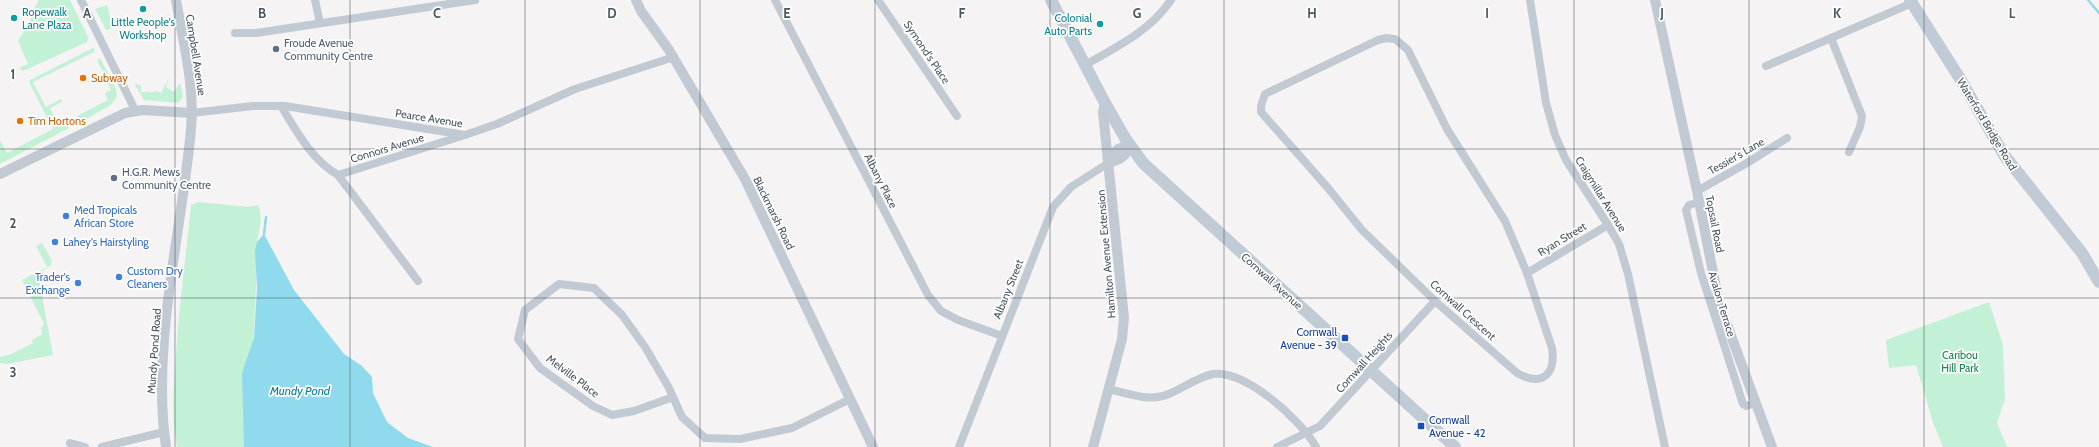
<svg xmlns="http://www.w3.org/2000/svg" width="2099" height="447" viewBox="0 0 2099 447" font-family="Cabin,sans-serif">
<rect width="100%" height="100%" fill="#f5f3f3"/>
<g fill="#c3f1d5">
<polygon points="39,0 70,0 88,37 87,42 23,71 19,68 28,64 18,41 34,14 32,12"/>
<polygon points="107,5 113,28 106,30 95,9"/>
<polygon points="93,48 95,49 94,52 33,82 46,107 61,99 62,102 50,108 58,124 66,121 69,128 0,164 0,140 7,153 53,129 30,84 30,80"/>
<polygon points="100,58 116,89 117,96 111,105 79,123 76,120 77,116 108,100 105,93 111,90 97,60"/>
<polygon points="169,78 166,87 174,92 180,83 183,96 179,103 144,100 134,83 141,86 141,92 148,92 148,89 149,93 157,91 161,93"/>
<path d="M199 202 248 207 258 205C265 224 257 229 257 247 256 314 251 380 246 447H177C171 417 174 385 176 355 179 305 186 255 191 205Z"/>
<polygon points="42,243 52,260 51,265 38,274 53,355 7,364 0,363 0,357 11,354 33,343 32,340 42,334 41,327 44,324 22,280 47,267 36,246"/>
<polygon points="1989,302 2003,345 2005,399 1997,423 2007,447 1943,447 1933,422 1916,365 1889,368 1886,340"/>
</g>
<polygon fill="#90daee" points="264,234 294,290 344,354 362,366 372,377 373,393 387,422 408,438 433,447 244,447 242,373 254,338 257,288 255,251 257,242"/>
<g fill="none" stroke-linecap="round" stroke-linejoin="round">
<g stroke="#90daee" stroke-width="2.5">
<polyline points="2088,0 2099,13"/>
<polyline points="264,234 266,217"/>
</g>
<g stroke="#c1cad2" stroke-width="8">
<polyline points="81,0 135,110"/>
<polyline points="315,0 320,23"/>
<polyline points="775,0 928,295 941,311 958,320 1002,336"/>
<polyline points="878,0 957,116"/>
<polyline points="1530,0 1546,103 1555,135 1566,160 1608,225 1619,244 1628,274 1665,447"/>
<polyline points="235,33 256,33 475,0"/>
<path d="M1386 38 1395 39 1408 50 1447 129 1505 221 1527 273 1552 348C1556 375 1542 387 1517 373L1435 301 1362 230 1328 188 1261 112V106L1265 94 1378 40Z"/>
<polyline points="1831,38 1862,116 1860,127 1849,152"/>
<path d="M1085 65C1117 47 1150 31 1171 0"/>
<polyline points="1766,66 1912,3"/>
<path d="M281 106C297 132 311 159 338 175L418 281"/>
<polyline points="192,113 253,106 285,106 465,135 497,124 575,89 674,57"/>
<polyline points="338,175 465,135"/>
<polyline points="1697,191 1747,163 1787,138"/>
<polyline points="1699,202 1689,205 1686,210 1701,273 1743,404 1746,406 1755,403"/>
<polyline points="1527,273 1608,225"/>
<path d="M1109 389C1128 394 1150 402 1169 394 1183 388 1198 377 1213 374 1245 369 1302 421 1316 447"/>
<polyline points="673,397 634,411 612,415 593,406 540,368 518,339 525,310 559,284 594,288 622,315 645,347 669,388 682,417 705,438 740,439 792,428 850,399"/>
<polyline points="70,443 85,447"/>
<polyline points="102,447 164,432"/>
<polyline points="959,447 1053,207 1071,187 1110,162"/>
<polyline points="1277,447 1320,426 1435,301"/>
</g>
<g stroke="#c1cad2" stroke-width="10">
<polyline points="636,0 641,11 669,50 745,179 873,447"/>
<polyline points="1655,0 1697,191 1719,303 1772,447"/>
<path d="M1130 146C1126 156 1120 160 1110 162 1113 151 1118 147 1130 146Z"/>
<polyline points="0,174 125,113 143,110 192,113"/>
<path d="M166 447C151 345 182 231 191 129 195 86 183 41 176 0"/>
<polyline points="1093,447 1122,339 1124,318 1103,112 1105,103"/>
</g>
<g stroke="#c1cbd6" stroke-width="12">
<polyline points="1051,0 1105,103 1125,138 1143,163 1455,447"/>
<polyline points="1910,0 1959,77 2004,155 2082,253 2099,282"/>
</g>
</g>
<path fill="none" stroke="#4a5661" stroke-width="1" stroke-opacity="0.55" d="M175 0V447M350 0V447M525 0V447M700 0V447M875 0V447M1050 0V447M1224 0V447M1399 0V447M1574 0V447M1749 0V447M1924 0V447M0 149H2099M0 298H2099"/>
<g fill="#0f9aa8" stroke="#fff" stroke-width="1.5">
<circle cx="143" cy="9" r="4"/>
<circle cx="14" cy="18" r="4"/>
<circle cx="1100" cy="24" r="4"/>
</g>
<g fill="#5c6f8a" stroke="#fff" stroke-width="1.5">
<circle cx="276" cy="49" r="4"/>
<circle cx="114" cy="178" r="4"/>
</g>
<g fill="#e8710a" stroke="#fff" stroke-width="1.5">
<circle cx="83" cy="78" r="4"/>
<circle cx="20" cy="121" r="4"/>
</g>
<g fill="#3f7fe0" stroke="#fff" stroke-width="1.5">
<circle cx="66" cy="216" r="4"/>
<circle cx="55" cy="242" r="4"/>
<circle cx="119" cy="277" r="4"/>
<circle cx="78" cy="283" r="4"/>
</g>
<g fill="#1a4fb4" stroke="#fff" stroke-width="1.5">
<rect x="1341" y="334" width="8" height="8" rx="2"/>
<rect x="1417" y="422" width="8" height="8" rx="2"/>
</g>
<g text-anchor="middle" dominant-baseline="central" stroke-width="3.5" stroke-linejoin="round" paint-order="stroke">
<g font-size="11" fill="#0d838f" stroke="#fff" text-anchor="start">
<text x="22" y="12">Ropewalk<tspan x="22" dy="13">Lane Plaza</tspan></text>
<text x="1092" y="18" text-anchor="end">Colonial<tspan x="1092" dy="13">Auto Parts</tspan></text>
<text x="143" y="22" text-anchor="middle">Little People's<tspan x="143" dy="13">Workshop</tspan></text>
</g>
<g font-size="11" fill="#4e5e75" stroke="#fff" text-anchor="start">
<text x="284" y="43">Froude Avenue<tspan x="284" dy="13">Community Centre</tspan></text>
<text x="122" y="172">H.G.R. Mews<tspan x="122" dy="13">Community Centre</tspan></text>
</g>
<g font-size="11" fill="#4a5661" stroke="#fff">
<text transform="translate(927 52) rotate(56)">Symond's Place</text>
<text transform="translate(196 55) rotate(81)">Campbell Avenue</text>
<text transform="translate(429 118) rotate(9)">Pearce Avenue</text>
<text transform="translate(1987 124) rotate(59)">Waterford Bridge Road</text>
<text transform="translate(387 148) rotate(-17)">Connors Avenue</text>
<text transform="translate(1736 156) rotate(-30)">Tessier's Lane</text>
<text transform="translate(881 181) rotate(63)">Albany Place</text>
<text transform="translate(1601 194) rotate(58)">Craigmillar Avenue</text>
<text transform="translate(774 213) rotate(64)">Blackmarsh Road</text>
<text transform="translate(1715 224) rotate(79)">Topsail Road</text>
<text transform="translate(1562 239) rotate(-31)">Ryan Street</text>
<text transform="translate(1106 254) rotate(-95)">Hamilton Avenue Extension</text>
<text transform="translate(1272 281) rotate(42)">Cornwall Avenue</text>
<text transform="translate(1008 289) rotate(-68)">Albany Street</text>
<text transform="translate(1722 304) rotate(73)">Avalon Terrace</text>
<text transform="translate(1463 310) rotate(42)">Cornwall Crescent</text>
<text transform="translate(154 351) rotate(-86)">Mundy Pond Road</text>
<text transform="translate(1364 362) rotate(-48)">Cornwall Heights</text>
<text transform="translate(573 376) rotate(37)">Melville Place</text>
</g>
<g font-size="11" fill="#c56008" stroke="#fff" text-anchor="start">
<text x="91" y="78">Subway</text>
<text x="28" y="121">Tim Hortons</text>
</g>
<g font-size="11" fill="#366cbe" stroke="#fff" text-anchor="start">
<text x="74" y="210">Med Tropicals<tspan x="74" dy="13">African Store</tspan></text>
<text x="63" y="242">Lahey's Hairstyling</text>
<text x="127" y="271">Custom Dry<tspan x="127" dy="13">Cleaners</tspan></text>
<text x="70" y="277" text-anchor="end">Trader's<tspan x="70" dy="13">Exchange</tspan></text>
</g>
<g font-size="11" fill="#164399" stroke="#fff" text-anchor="end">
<text x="1337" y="332">Cornwall<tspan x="1337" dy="13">Avenue - 39</tspan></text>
<text x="1429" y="420" text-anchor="start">Cornwall<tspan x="1429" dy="13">Avenue - 42</tspan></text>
</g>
<g font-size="11" fill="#17864f" stroke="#fff">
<text x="1960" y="355">Caribou<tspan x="1960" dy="13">Hill Park</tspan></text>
</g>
<g font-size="12" font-style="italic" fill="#0c7c9b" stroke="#fff">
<text x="300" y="390">Mundy Pond</text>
</g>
</g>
<g font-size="13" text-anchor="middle" font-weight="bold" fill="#4a5661" stroke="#fff" stroke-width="3.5" stroke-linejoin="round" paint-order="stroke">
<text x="87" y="18">A</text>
<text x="262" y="18">B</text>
<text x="437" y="18">C</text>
<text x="612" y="18">D</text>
<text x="787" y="18">E</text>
<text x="962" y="18">F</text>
<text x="1137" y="18">G</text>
<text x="1312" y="18">H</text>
<text x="1487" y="18">I</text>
<text x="1662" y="18">J</text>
<text x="1837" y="18">K</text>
<text x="2012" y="18">L</text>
<text x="13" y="79">1</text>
<text x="13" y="228">2</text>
<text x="13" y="377">3</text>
</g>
</svg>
